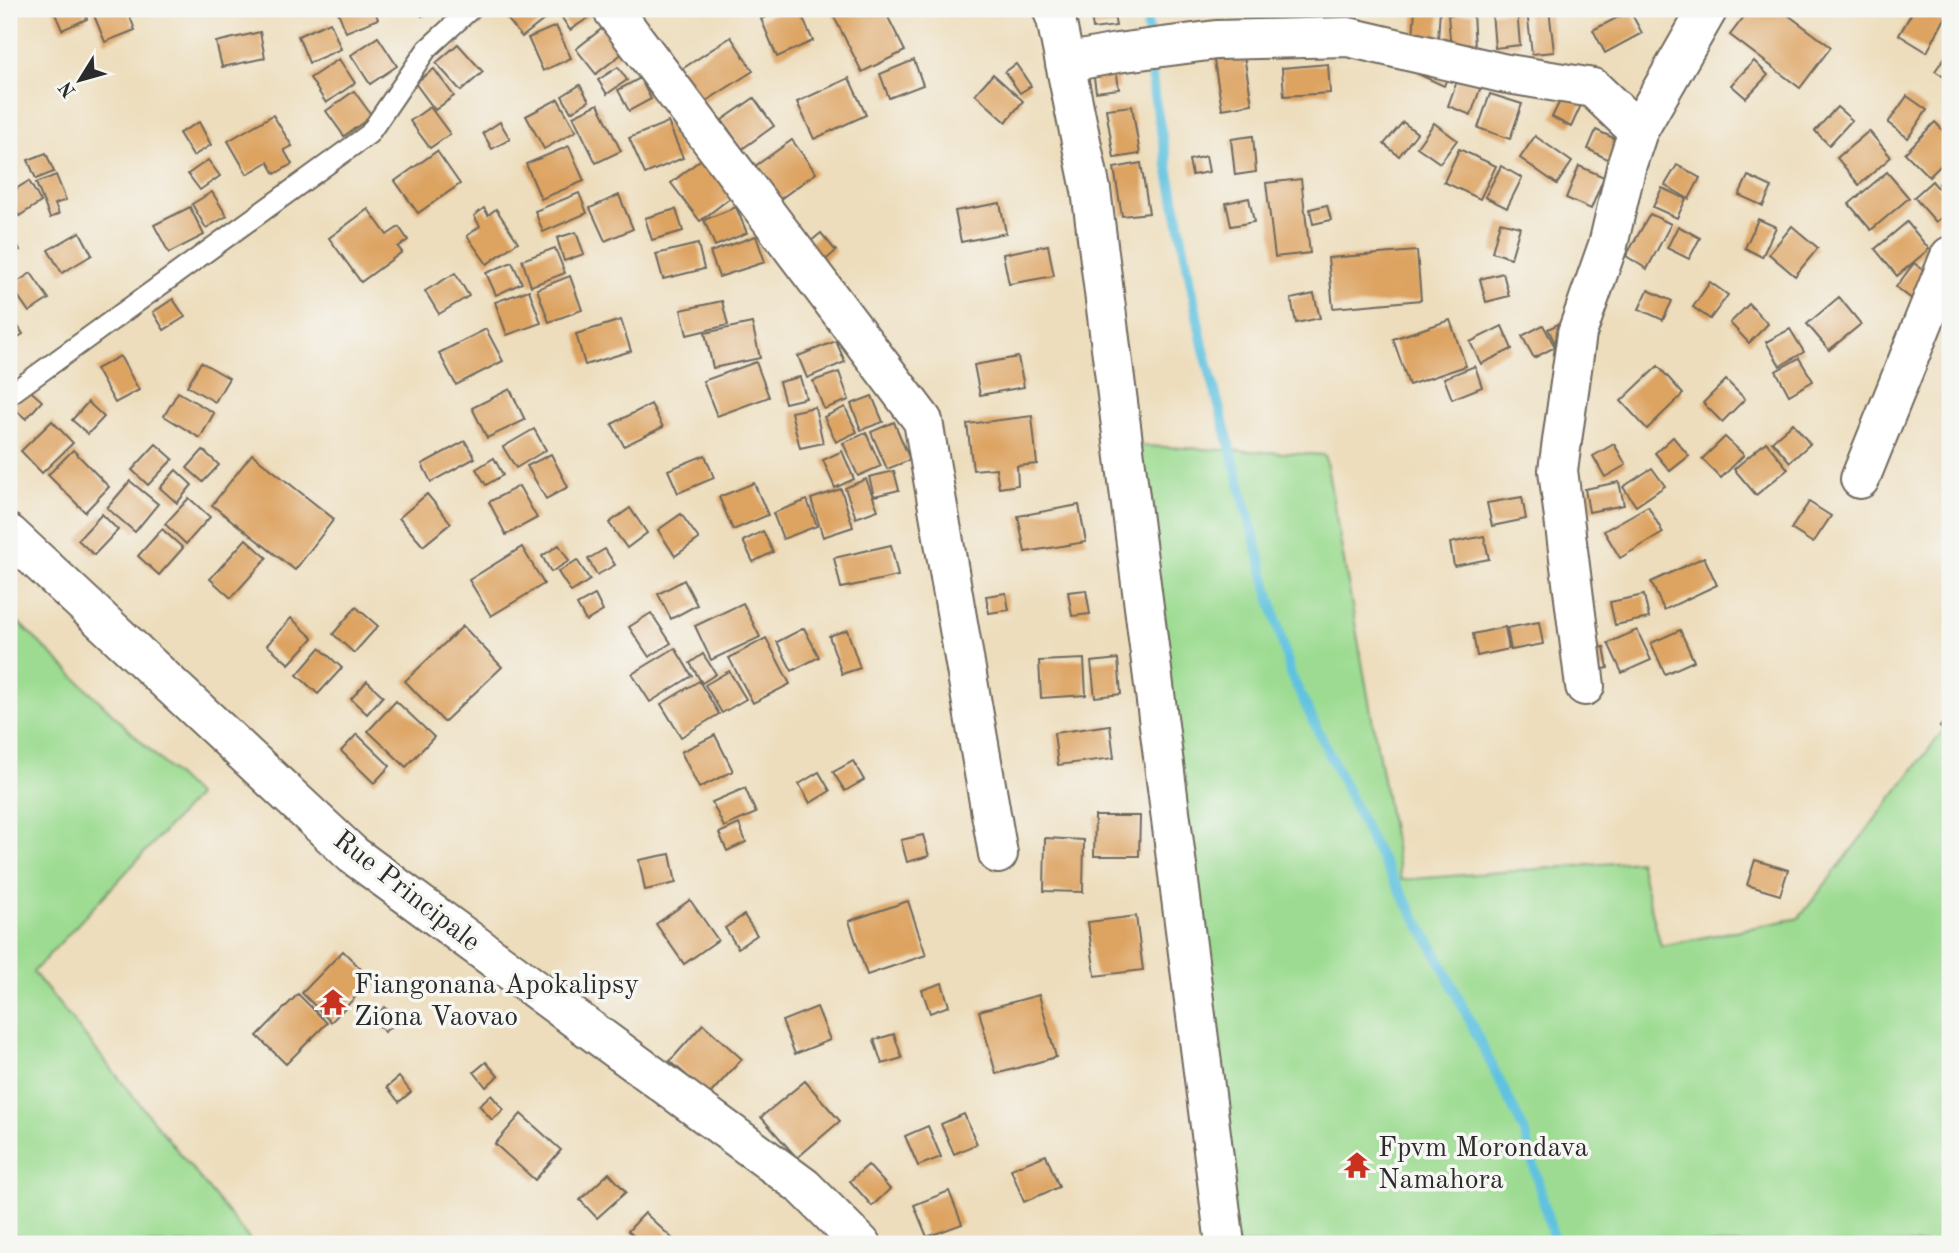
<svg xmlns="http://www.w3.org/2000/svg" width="1959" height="1253" viewBox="0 0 1959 1253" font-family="'Old Standard TT',serif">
<rect width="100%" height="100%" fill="#f6f6f2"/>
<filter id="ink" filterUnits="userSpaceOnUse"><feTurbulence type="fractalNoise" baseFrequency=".0143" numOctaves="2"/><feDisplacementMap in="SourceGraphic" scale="14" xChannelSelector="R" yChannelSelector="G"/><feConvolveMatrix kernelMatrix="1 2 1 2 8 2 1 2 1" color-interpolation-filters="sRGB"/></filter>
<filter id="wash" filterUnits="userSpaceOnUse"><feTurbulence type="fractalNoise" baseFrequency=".00686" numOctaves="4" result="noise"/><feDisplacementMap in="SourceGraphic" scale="28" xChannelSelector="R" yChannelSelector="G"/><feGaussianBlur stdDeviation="1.57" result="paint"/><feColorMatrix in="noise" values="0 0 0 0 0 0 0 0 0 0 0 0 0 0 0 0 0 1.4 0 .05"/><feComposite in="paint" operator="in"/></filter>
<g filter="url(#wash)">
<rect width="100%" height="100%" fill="#edddbc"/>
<g fill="#9cdb91" stroke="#64835e" stroke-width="2">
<polygon points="1124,445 1325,455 1401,880 1639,861 1661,946 1799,918 1950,722 1950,1244 1225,1244"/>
<polygon points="9,613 197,796 33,972 253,1244 9,1244"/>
</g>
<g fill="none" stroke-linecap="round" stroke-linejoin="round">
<g stroke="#61c2df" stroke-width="10">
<polyline points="1146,9 1149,40"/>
<polyline points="1150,55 1154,95 1203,346 1291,675 1375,848 1435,951 1524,1130 1555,1244"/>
</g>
</g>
<g id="blocks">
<g fill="#dda360">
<polygon points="53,9 83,9 87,19 62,30"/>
<polygon points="105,9 127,9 135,30 105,42 93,13"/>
<polygon points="337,9 374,9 378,19 346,32"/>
<polygon points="418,9 436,9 422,16"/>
<polygon points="507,9 545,9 550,15 522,37 502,12"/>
<polygon points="560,9 586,9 591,16 570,30 557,10"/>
<polygon points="785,9 799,9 813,41 777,57 761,19"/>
<polygon points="830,9 884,9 905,51 862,72"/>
<polygon points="1090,9 1113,9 1116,26 1093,29"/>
<polygon points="1280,9 1305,9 1306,16 1283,21"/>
<polygon points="1415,9 1440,9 1438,40 1413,38"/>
<polygon points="1549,9 1554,52 1532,54 1527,11"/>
<polygon points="1750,9 1780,9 1831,47 1800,88 1730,35"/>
<polygon points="1914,9 1950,9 1927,52 1899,35"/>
<polygon points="1517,10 1520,45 1495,48 1492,13"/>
<polygon points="1630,11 1642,33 1605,53 1593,30"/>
<polygon points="1473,13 1475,48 1451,50 1448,15"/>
<polygon points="330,22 341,49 309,63 298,36"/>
<polygon points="556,26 571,58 543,71 528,38"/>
<polygon points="604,27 624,52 596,74 576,49"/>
<polygon points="260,32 265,58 222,67 216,42"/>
<polygon points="378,37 397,66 370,84 351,55"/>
<polygon points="731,37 753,71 700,105 679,71"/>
<polygon points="458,44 483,72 461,91 436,63"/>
<polygon points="1243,50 1252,104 1222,109 1213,55"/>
<polygon points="1950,50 1950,81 1935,71"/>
<polygon points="339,59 355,83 326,103 310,78"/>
<polygon points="1425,59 1450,71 1444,86 1418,74"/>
<polygon points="914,60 923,85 889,98 880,74"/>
<polygon points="1115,61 1119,89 1096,92 1092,64"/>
<polygon points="1754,61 1768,75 1746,98 1731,85"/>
<polygon points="1016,64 1031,86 1020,93 1005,72"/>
<polygon points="1328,64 1330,93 1284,96 1282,68"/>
<polygon points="618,67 627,80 607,94 598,80"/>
<polygon points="434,69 454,96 435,110 415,83"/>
<polygon points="993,74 1023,101 1006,122 975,94"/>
<polygon points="640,78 651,99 629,111 618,90"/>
<polygon points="849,78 866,115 814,139 797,102"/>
<polygon points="1458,78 1481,86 1471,115 1448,106"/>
<polygon points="580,85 589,101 571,112 562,96"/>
<polygon points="354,91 372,116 344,136 326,111"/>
<polygon points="1564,93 1582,103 1571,127 1552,117"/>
<polygon points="1490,94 1522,104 1510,139 1478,128"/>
<polygon points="1907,96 1927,110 1908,138 1888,123"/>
<polygon points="754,98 774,126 742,149 722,120"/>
<polygon points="558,99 576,131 544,149 526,116"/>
<polygon points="598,104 621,151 596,163 573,116"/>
<polygon points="1132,106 1140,154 1114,158 1106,109"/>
<polygon points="430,107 450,134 430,148 410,121"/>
<polygon points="1837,107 1852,120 1829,145 1815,131"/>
<polygon points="273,115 292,146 284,150 292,164 275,174 268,162 247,174 228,141"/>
<polygon points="199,122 211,145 193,156 179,133"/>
<polygon points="500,122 510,139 492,149 483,133"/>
<polygon points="668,122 683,158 645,174 629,138"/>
<polygon points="1403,122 1417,133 1399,156 1384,144"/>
<polygon points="1935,122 1950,138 1950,156 1929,177 1905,153"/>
<polygon points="1434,123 1457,140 1440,163 1417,147"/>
<polygon points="1596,130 1620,141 1611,161 1588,149"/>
<polygon points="1869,131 1891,157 1859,185 1837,158"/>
<polygon points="1253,136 1256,172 1235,175 1231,139"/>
<polygon points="1535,136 1572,162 1557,184 1520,158"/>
<polygon points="792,140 816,173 776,202 751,169"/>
<polygon points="569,146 584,181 541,199 526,164"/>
<polygon points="1459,149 1496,166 1480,199 1444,182"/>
<polygon points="437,151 460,184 418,213 395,181"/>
<polygon points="46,153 54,172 36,179 28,160"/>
<polygon points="1206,156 1209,172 1192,175 1189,160"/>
<polygon points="704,157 734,195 700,221 671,183"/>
<polygon points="208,160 220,176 200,190 188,174"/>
<polygon points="1141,163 1149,213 1122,216 1114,168"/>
<polygon points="1677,165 1700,178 1689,199 1665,185"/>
<polygon points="1501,166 1522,178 1507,208 1485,197"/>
<polygon points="1579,166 1604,177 1591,209 1566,198"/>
<polygon points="1950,168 1950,192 1939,184"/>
<polygon points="1887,172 1909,198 1871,230 1849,204"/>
<polygon points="56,175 66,200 55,204 59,214 50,218 36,183"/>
<polygon points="1748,176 1772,187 1763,206 1739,195"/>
<polygon points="1301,179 1310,253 1275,257 1266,183"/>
<polygon points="29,181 41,202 19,216 9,199 9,193"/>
<polygon points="1932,181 1950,202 1950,210 1936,222 1914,197"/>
<polygon points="1662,188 1686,199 1677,218 1653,207"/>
<polygon points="212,192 227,216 206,228 192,204"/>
<polygon points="579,193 587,213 543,232 535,211"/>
<polygon points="619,195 633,229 605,241 590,208"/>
<polygon points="1249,198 1254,222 1231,226 1226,203"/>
<polygon points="1000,203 1006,233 961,242 955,211"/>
<polygon points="1327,205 1331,220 1313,224 1310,209"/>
<polygon points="190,207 204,235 169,253 154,225"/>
<polygon points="736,207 747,233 715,246 704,220"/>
<polygon points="484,208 488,215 496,209 518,242 487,264 467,236 480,226 474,216"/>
<polygon points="368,209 387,235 399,227 408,240 398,247 402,252 361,282 329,238"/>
<polygon points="676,209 683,231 652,240 645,218"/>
<polygon points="1650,214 1671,224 1647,269 1626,256"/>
<polygon points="1758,219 1776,227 1762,257 1745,248"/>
<polygon points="1500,222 1520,227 1511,258 1492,252"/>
<polygon points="1907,222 1929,249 1897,276 1875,249"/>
<polygon points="1678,226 1700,238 1689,259 1667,248"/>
<polygon points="1792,226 1818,248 1795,276 1769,254"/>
<polygon points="9,227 20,250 9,255"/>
<polygon points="80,232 92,255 62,273 48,250"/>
<polygon points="576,232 584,254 564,261 557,238"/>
<polygon points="821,233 836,251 821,264 805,246"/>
<polygon points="756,236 765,262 719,277 710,252"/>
<polygon points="698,244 704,269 663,279 656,254"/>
<polygon points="1048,245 1054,276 1009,284 1003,254"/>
<polygon points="555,248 565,273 531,286 522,260"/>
<polygon points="1417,251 1421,300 1333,308 1328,258"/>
<polygon points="512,262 522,283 496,295 486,273"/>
<polygon points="1914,263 1930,275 1912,299 1896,287"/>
<polygon points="31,273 49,299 29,312 11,286"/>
<polygon points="455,273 469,296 439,314 425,291"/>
<polygon points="1503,273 1509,296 1486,302 1480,279"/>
<polygon points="570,276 582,310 549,322 537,289"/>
<polygon points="1710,282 1728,295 1710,319 1693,307"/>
<polygon points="529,290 541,323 507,335 495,302"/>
<polygon points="1648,290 1672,301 1663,320 1639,309"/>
<polygon points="1314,294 1320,318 1296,323 1291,299"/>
<polygon points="1839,297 1861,324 1829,350 1807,324"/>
<polygon points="173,299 185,317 164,330 153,312"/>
<polygon points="722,301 728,325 687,335 681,310"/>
<polygon points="1749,304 1768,324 1749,343 1730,323"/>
<polygon points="9,313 23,334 9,343"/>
<polygon points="621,320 631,351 585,365 576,334"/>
<polygon points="1450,320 1466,366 1409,385 1393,339"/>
<polygon points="1564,321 1571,335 1555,343 1548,329"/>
<polygon points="752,323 760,358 713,368 705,333"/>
<polygon points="1543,325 1555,347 1534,358 1522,336"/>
<polygon points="1502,326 1512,349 1481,364 1470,342"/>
<polygon points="486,329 503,361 456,385 439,353"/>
<polygon points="1790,329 1804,352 1780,366 1766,342"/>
<polygon points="836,341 845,362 807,378 798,356"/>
<polygon points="120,356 139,390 115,403 96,369"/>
<polygon points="1018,357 1024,387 980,395 974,365"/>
<polygon points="1799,358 1813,381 1789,395 1776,371"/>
<polygon points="201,362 229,378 215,402 187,386"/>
<polygon points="756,362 769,397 717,416 703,381"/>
<polygon points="1475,366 1482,387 1452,399 1444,378"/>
<polygon points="1658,366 1683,394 1647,429 1621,401"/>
<polygon points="839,372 849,400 824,409 813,381"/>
<polygon points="800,377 806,398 785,403 779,382"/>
<polygon points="1726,380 1745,399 1722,422 1703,403"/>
<polygon points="26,387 42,401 26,419 10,405"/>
<polygon points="510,389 525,420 487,438 472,408"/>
<polygon points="178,392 214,413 200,438 164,416"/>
<polygon points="872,396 883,422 861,430 851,404"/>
<polygon points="88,402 104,417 88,434 72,420"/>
<polygon points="651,404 663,427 624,446 612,424"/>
<polygon points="815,407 823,443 800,448 791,412"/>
<polygon points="845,407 857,432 836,442 824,417"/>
<polygon points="1032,416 1037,464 1017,466 1018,485 999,488 996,468 973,470 967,424"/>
<polygon points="52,421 73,443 42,473 21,451"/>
<polygon points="894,422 910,460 887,469 871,432"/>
<polygon points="1793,423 1810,444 1790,462 1772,441"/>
<polygon points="534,429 546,450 516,468 503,447"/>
<polygon points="866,433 881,466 858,476 843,443"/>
<polygon points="1673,437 1689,456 1670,471 1655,453"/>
<polygon points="1725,437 1744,455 1721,478 1702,459"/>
<polygon points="465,441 475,458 431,482 422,464"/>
<polygon points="1766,442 1788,469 1756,495 1734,469"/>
<polygon points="156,444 173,459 148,485 132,470"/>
<polygon points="1614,444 1626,465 1605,477 1593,456"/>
<polygon points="73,450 109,487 85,512 48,475"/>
<polygon points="203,450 219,465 203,482 187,468"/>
<polygon points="842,451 854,479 835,488 823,460"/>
<polygon points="252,454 334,519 295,570 212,505"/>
<polygon points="551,454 568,487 546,499 527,466"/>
<polygon points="705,455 714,478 678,493 668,470"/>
<polygon points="494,458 503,475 486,485 476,469"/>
<polygon points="1652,468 1665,486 1636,506 1623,487"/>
<polygon points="176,470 192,485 177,503 160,488"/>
<polygon points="894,471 899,490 874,496 869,477"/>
<polygon points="866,479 878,510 856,518 845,488"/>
<polygon points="130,481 158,504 135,532 107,508"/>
<polygon points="1619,482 1624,505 1589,512 1585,489"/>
<polygon points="754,483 768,515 733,530 719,497"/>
<polygon points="519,486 537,518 506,535 489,502"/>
<polygon points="841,489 853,527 823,537 811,499"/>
<polygon points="427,494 451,523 423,546 399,518"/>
<polygon points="1522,497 1526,519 1492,526 1487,503"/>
<polygon points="189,498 210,517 186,544 165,524"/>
<polygon points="807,500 817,526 783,539 773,513"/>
<polygon points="1809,502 1831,516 1813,543 1791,529"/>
<polygon points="1079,505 1086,542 1025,552 1018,516"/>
<polygon points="1648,506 1663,533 1620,558 1604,531"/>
<polygon points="630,508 647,533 627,548 609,523"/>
<polygon points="102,514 118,530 94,555 78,540"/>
<polygon points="681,514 699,539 675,556 658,530"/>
<polygon points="162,529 183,548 159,575 138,556"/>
<polygon points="763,531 773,552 753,562 743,541"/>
<polygon points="1484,536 1489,559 1454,566 1450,543"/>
<polygon points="246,539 267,558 231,598 210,579"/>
<polygon points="559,545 569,561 551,572 542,556"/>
<polygon points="891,545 898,576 841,588 834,558"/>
<polygon points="522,547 544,584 491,616 469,580"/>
<polygon points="605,549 615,565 597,575 588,559"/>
<polygon points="1704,557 1717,585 1664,610 1651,582"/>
<polygon points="577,560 590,580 571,592 558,572"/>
<polygon points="684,580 697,605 671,619 658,594"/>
<polygon points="1086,590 1090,614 1072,616 1068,592"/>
<polygon points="1006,593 1009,610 989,613 986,596"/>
<polygon points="595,595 603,611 586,621 577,605"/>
<polygon points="1644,595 1649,618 1615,625 1610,602"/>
<polygon points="743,603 760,637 711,660 695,626"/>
<polygon points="356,607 378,626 354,653 333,634"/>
<polygon points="651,613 671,643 649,657 629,627"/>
<polygon points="291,618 313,638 289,664 267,645"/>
<polygon points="1539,622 1543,644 1511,650 1507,628"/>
<polygon points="463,626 502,667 444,722 405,681"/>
<polygon points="1505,627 1509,649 1477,656 1473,634"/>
<polygon points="804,628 819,657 792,671 777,642"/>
<polygon points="847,630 860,668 842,674 829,636"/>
<polygon points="1637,630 1651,660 1622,673 1608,643"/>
<polygon points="1680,630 1694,661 1665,674 1651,643"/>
<polygon points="766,638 790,684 753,703 729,658"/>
<polygon points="1604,647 1608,668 1595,671 1591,649"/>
<polygon points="320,648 342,668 318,694 297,675"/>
<polygon points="675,648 692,676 650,702 632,674"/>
<polygon points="703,654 716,674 702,683 690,663"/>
<polygon points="1084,659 1086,695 1041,698 1039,661"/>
<polygon points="1118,659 1121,694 1095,697 1091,662"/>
<polygon points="729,671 746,699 722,713 705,685"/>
<polygon points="367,681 383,696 367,714 351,699"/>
<polygon points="699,681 719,714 681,737 661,704"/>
<polygon points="396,701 434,737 406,767 368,731"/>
<polygon points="1950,712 1950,734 1940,727"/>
<polygon points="1110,725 1114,758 1058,765 1054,733"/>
<polygon points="357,734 390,766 374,783 341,751"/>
<polygon points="715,735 733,771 699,788 681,752"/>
<polygon points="853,761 864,780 845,791 833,772"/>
<polygon points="819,772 830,791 810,803 799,784"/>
<polygon points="745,788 756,813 724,827 712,802"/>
<polygon points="1095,816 1140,816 1139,856 1094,856"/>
<polygon points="739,824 746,842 727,851 719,833"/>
<polygon points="923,835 929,856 907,862 901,840"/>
<polygon points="1045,838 1084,840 1083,892 1044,891"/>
<polygon points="670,854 676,883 645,890 639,860"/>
<polygon points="1755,860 1788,870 1780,895 1747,885"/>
<polygon points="690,900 718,940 684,964 656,924"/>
<polygon points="908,901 926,955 867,975 849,921"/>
<polygon points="744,915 757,935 738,948 725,928"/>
<polygon points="1136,916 1143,970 1095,976 1088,922"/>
<polygon points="343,951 372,980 331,1022 302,993"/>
<polygon points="942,983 949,1006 930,1013 922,990"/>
<polygon points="298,994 327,1023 286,1064 257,1036"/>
<polygon points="1039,995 1056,1057 996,1074 979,1011"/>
<polygon points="385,1007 397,1022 384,1032 373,1017"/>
<polygon points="817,1007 830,1040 795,1054 782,1021"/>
<polygon points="703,1024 742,1059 709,1095 670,1061"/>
<polygon points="894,1034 902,1058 882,1064 874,1040"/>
<polygon points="486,1062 498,1076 486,1087 474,1072"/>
<polygon points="399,1077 411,1092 399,1102 387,1087"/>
<polygon points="805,1081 840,1121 797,1158 761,1117"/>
<polygon points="491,1095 504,1110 492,1120 479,1105"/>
<polygon points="521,1114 561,1150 535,1180 495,1144"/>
<polygon points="964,1114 977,1144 954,1154 941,1124"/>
<polygon points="928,1126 941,1157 918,1166 905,1136"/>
<polygon points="1046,1155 1059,1187 1024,1202 1011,1169"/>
<polygon points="868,1165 890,1189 872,1206 850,1181"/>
<polygon points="609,1173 626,1192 597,1218 580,1200"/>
<polygon points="949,1191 962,1224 927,1237 914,1205"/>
<polygon points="645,1213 673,1239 669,1244 643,1244 628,1231"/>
</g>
</g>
</g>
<g filter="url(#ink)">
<use href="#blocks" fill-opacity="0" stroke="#6f695e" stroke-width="2"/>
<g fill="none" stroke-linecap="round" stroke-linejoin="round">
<defs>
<polyline id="service" points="9,395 369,134 427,49 471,9"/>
<g id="minor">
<polyline points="612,9 923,421 998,854"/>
<polyline points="1052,9 1056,19 1091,190 1225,1244"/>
<polyline points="1065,63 1117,53 1216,40 1348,37 1502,73 1593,88 1638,131"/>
<polyline points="1860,479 1950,256"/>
<polyline points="1585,686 1558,470 1577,333 1608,245 1627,164 1638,131 1708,9"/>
</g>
<polyline id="secondary" points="9,534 353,855 804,1187 861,1244"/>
</defs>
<use href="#service" stroke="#6f695e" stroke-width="23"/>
<use href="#minor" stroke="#6f695e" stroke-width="42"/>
<use href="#secondary" stroke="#6f695e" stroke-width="42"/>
<polyline stroke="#6f695e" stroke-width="4.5" stroke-dasharray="5 5" stroke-linecap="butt" points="9,1233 15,1244"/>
<use href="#service" stroke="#fff" stroke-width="19"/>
<use href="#minor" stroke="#fff" stroke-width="38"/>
<use href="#secondary" stroke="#fff" stroke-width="38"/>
</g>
</g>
<defs>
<symbol id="temple-bare" viewBox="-9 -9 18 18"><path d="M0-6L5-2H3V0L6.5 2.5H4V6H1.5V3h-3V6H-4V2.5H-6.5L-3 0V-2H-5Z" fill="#c8321e" stroke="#f6f6f2" stroke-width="2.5" paint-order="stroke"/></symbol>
</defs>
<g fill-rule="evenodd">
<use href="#temple-bare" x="314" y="983" width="38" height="38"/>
<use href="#temple-bare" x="1338" y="1146" width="38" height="38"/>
</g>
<g text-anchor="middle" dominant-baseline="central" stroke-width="7" stroke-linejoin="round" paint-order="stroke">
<g font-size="28" fill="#2b2b2b" stroke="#f6f6f2">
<text transform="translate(406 892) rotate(38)">Rue Principale</text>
</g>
<g font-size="28" fill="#2b2b2b" stroke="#f6f6f2" text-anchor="start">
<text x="354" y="986">Fiangonana Apokalipsy<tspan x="354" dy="32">Ziona Vaovao</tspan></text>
<text x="1378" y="1149">Fpvm Morondava<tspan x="1378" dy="32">Namahora</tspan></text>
</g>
</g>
<rect width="1959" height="1253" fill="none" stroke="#f6f6f2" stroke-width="35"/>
<g transform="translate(80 80) rotate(233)" stroke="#f6f6f2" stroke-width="5" paint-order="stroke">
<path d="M0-5L12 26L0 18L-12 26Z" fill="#2b2b2b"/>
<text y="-10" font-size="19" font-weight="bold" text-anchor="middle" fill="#2b2b2b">N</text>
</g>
</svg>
